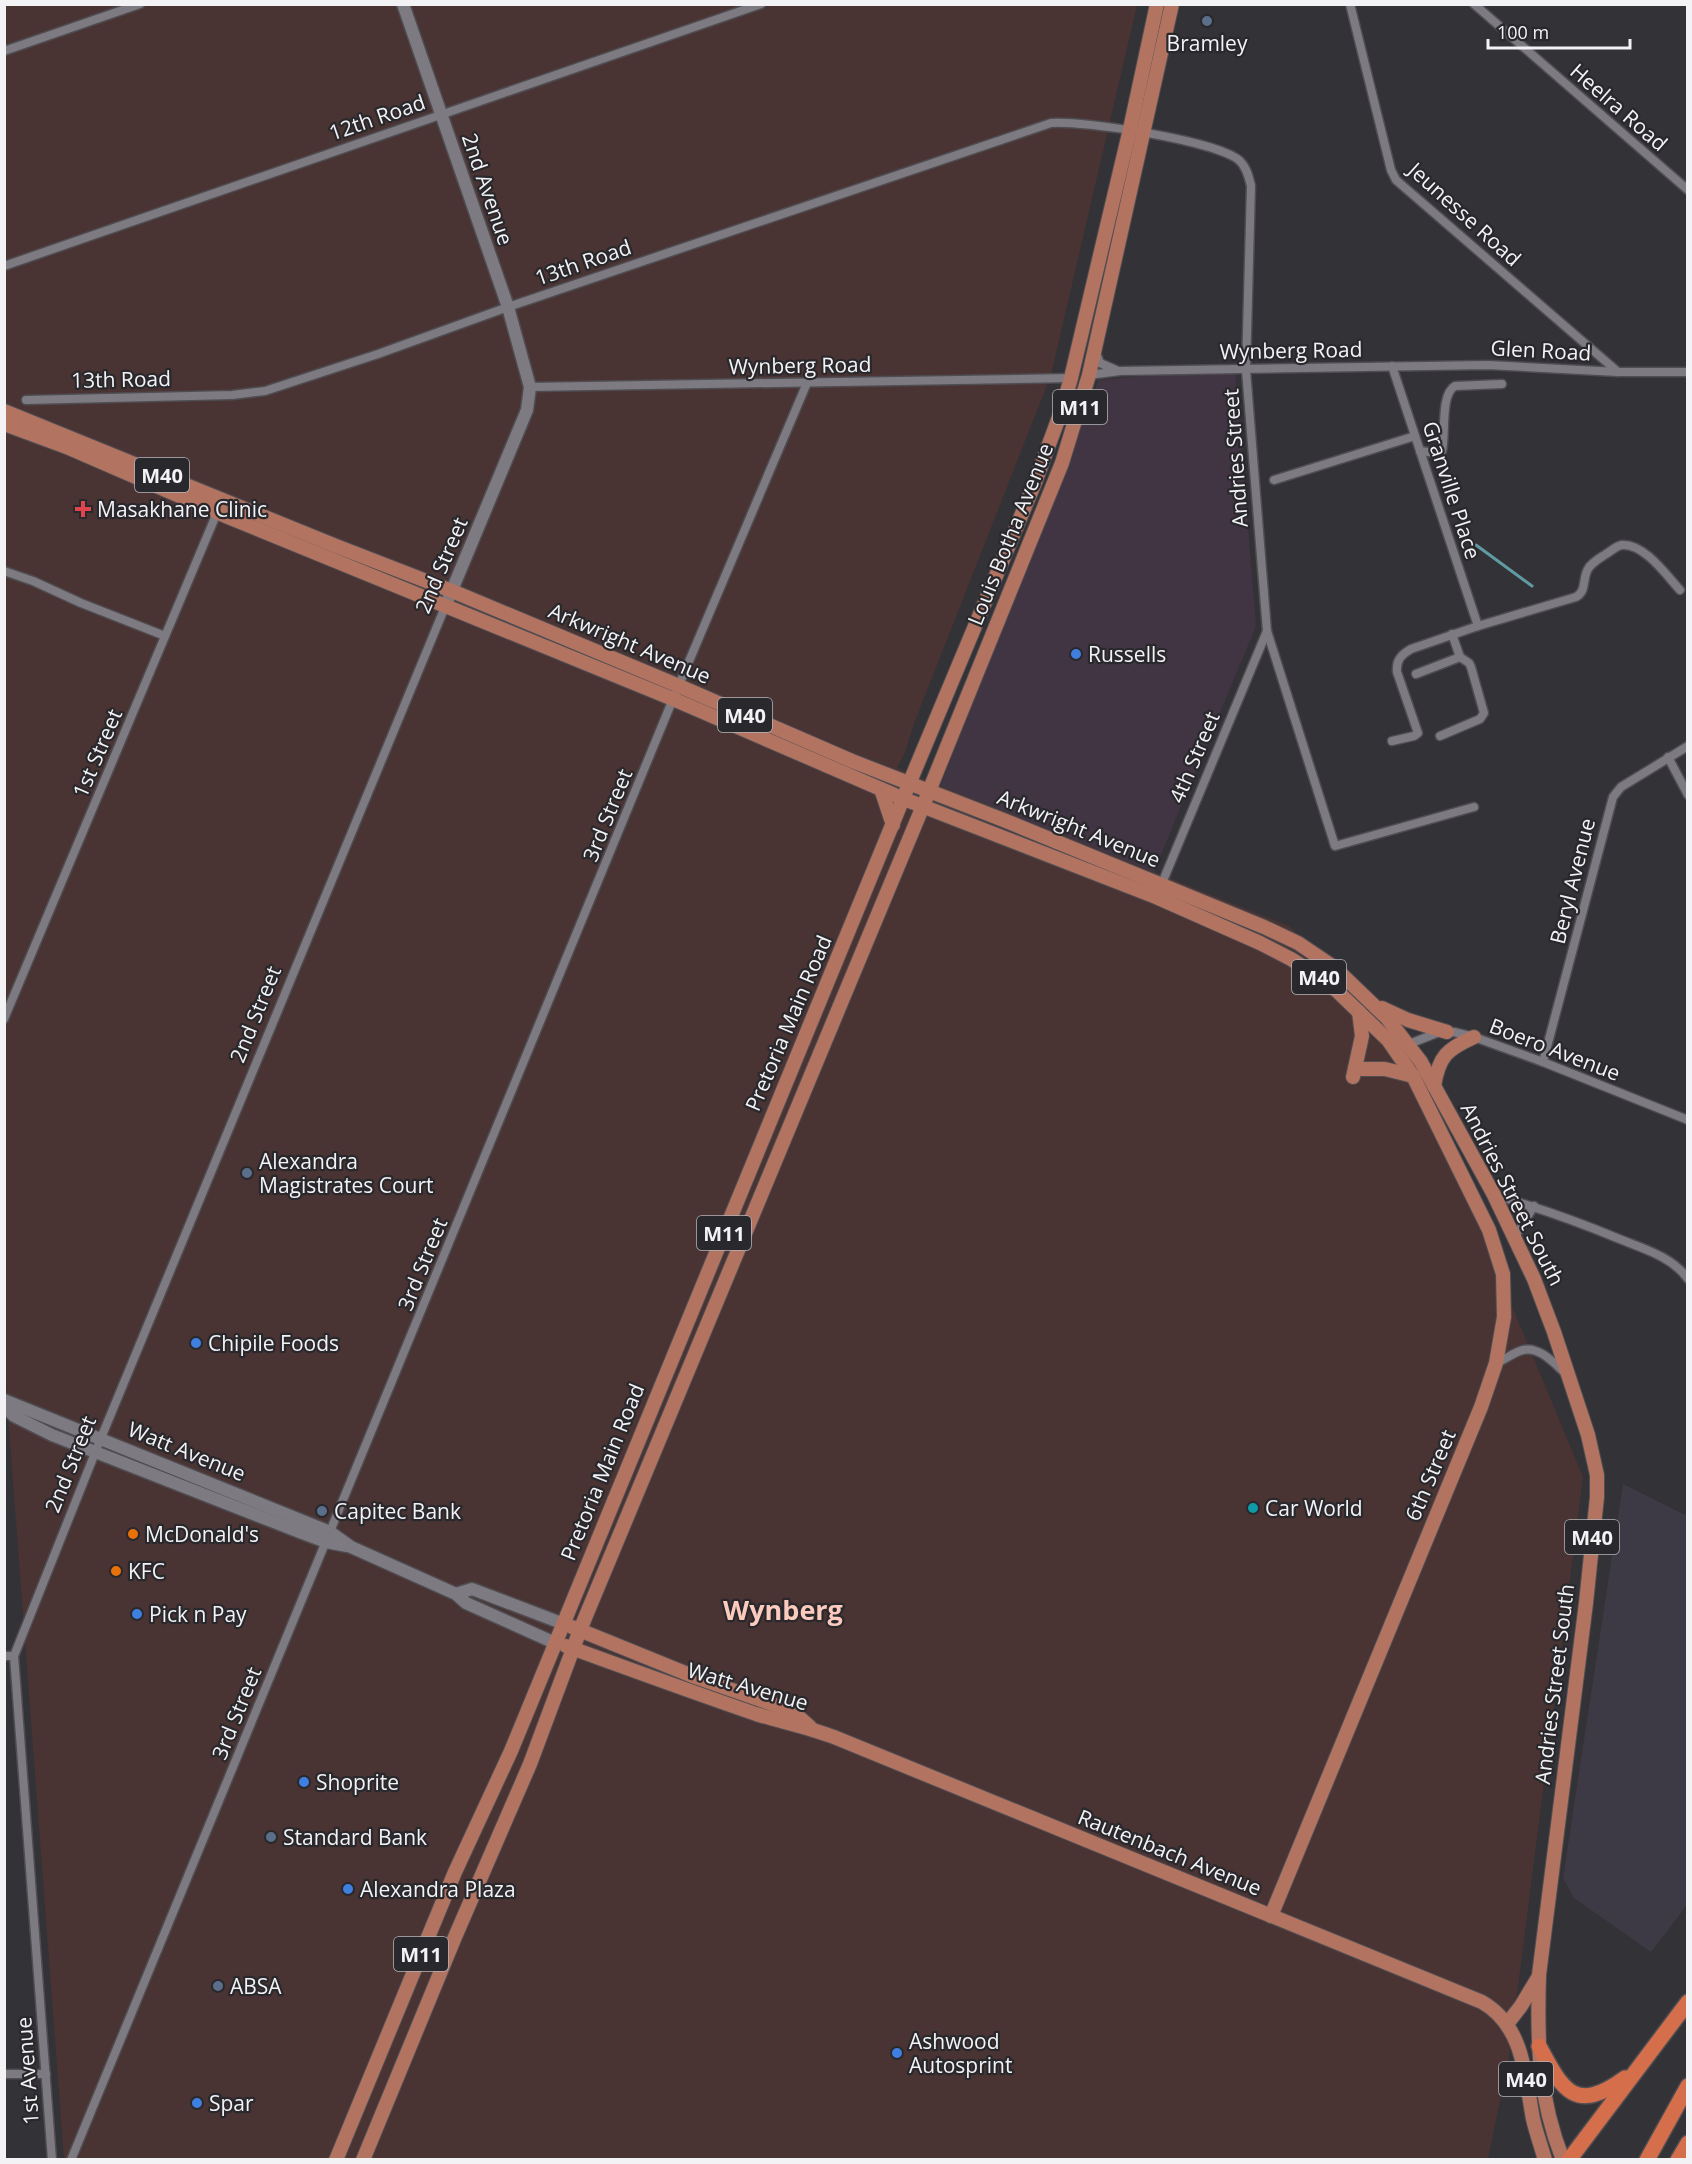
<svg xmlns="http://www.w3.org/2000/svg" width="1692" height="2164" viewBox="0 0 1692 2164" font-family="'Open Sans',sans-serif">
<rect width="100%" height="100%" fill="#333236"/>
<polygon fill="#413544" points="1235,369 1256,626 1152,876 940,787 1099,380"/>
<polygon fill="#493433" points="4,5 1137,5 1051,375 915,721 905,752 897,768 1289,926 1398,1032 1583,1477 1509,2057 1488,2159 64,2159 4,1362"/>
<polygon fill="#3e3a45" points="1623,1484 1687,1516 1687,1905 1651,1952 1574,1898 1563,1878"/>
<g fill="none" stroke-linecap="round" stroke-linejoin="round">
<polyline stroke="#609ba3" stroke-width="3" points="1476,545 1532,586"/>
<defs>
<g id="street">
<polyline points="1350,4 1391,170 1396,180 1618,372"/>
<polyline points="1474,4 1688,190"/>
<polyline points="4,51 140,4"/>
<polyline points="4,266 761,4"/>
<polyline points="1096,353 1100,363 1116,370"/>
<polyline points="1392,366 1478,626"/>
<polyline points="1089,375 1120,371 1488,365 1618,372 1688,372"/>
<polyline points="530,387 1071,378"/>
<path d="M26 400 232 395 265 391 378 354 508 307 1051 123C1082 120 1219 141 1240 161 1247 168 1249 178 1251 186L1246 370 1267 631 1335 846 1474 807"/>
<path d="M1420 451 1436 453 1442 451C1446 435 1440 394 1455 386L1502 384"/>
<polyline points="1274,480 1415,436"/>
<polyline points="4,571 33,581 81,603 165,636"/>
<polyline points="1416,674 1460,657"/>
<polyline points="1440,736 1480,719 1484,713 1471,667 1469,663 1460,657 1452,634"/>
<path d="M1392 741 1414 736 1418 733 1397 672C1396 660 1401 655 1411 649L1478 626 1576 597C1587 591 1582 579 1588 569 1592 562 1600 558 1606 554 1611 551 1616 546 1622 545 1644 543 1667 576 1680 590"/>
<polyline points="1668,757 1688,795"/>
<polyline points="1160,888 1267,631"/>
<polyline points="4,1019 219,508"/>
<polyline points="1404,1046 1437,1033 1454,1032 1474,1037 1543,1062 1688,1120"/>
<polyline points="1543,1062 1613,797 1621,787 1688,746"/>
<path d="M1494 1195C1536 1207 1576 1221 1617 1238 1641 1248 1672 1256 1688 1279"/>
<polyline points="1514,1238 1534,1206"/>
<path d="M1496 1363C1505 1360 1514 1352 1523 1350 1539 1346 1554 1363 1565 1373"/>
<polyline points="4,1656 14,1656"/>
<polyline points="4,2074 46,2074"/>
<polyline points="52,2160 14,1656 101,1438 445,607"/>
<polyline points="71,2160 673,699 807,383"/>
</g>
<g id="secondary">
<polyline points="403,4 508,307 530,387 527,410 445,607"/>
<polyline points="4,1400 330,1532 351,1547 456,1594 466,1603 555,1643"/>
<polyline points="4,1406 14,1416 52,1435 302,1533 326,1542 347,1546"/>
<polyline points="456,1594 472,1589 564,1624"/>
</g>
<g id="primary">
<path d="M4 411 336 546 452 591 679 686 852 761 1006 821 1264 927 1298 943 1335 968 1387 1018 1421 1062 1494 1195 1534 1279 1554 1332 1588 1435 1597 1475V1497L1586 1603 1539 1975C1537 2041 1538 2097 1563 2160"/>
<polyline points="4,424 69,448 228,517 673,699 904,799 1156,897 1260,943 1291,959 1313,973 1336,990 1388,1040 1413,1076 1489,1230 1503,1274 1504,1317 1496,1363 1481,1407 1271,1916"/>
<polyline points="881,789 893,825"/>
<polyline points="1382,1008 1408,1020 1447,1032"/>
<polyline points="1362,1069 1385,1069 1413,1076"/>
<polyline points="1353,1077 1362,1036 1359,1012"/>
<path d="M1434 1086C1439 1056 1447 1049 1474 1037"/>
<polyline points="572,1627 695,1677 792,1711 810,1727"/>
<path d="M566 1646C629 1669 692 1692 756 1714 782 1722 808 1727 834 1737L1482 2002C1524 2026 1525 2076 1533 2119 1536 2132 1541 2146 1545 2160"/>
<polyline points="1507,2024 1521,2006 1539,1976"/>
<polyline points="336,2160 455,1872 511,1751 909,784 1034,485 1062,409 1071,378 1130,129 1157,4"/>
<polyline points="363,2160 455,1937 530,1764 580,1630 923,806 1062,463 1089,375 1172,4"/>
</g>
<g id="highway">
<path d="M1539 2046C1563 2091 1575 2114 1625 2078"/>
<polyline points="1569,2160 1688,2002"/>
<polyline points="1647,2160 1688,2086"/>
<polyline points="1678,2160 1688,2143"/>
</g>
</defs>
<use href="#street" stroke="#4f4d52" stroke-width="11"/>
<use href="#secondary" stroke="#4f4d52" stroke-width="15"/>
<use href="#primary" stroke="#4f4d52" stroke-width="16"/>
<use href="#highway" stroke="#4f4d52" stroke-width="18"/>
<use href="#street" stroke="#7d7b81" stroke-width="8"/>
<use href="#secondary" stroke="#7d7b81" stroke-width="12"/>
<use href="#primary" stroke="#b27361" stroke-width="14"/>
<use href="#highway" stroke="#d56e4b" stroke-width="15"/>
</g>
<g fill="#5c6f8a" stroke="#29282c" stroke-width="2">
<circle cx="1207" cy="21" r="6"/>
<circle cx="247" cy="1173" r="6"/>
<circle cx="322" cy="1511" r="6"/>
<circle cx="271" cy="1837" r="6"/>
<circle cx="218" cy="1986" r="6"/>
</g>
<path fill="#e0444e" stroke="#29282c" stroke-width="2" d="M80 500h6v6h6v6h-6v6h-6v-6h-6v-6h6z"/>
<g fill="#3f7fe0" stroke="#29282c" stroke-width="2">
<circle cx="1076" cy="654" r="6"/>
<circle cx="196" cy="1343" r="6"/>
<circle cx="137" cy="1614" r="6"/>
<circle cx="304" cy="1782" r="6"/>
<circle cx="348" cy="1889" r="6"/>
<circle cx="897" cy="2053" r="6"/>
<circle cx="197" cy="2103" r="6"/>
</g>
<circle fill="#0f9aa8" stroke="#29282c" stroke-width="2" cx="1253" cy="1508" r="6"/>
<g fill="#e8710a" stroke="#29282c" stroke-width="2">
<circle cx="133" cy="1534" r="6"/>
<circle cx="116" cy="1571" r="6"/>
</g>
<g text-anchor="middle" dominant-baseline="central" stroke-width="4.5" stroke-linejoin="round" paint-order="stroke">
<g fill="#29282c" stroke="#b6b5b9" stroke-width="1.5">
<rect x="1053" y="390" width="54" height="34" rx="4.5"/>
<rect x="135" y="458" width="54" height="34" rx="4.5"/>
<rect x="718" y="698" width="54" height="34" rx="4.5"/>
<rect x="1292" y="960" width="54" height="34" rx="4.5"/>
<rect x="697" y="1216" width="54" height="34" rx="4.5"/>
<rect x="1565" y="1520" width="54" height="34" rx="4.5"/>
<rect x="394" y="1937" width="54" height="34" rx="4.5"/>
<rect x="1499" y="2062" width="54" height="34" rx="4.5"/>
</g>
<g font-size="20" font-weight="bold" fill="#f3f2f5">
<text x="1080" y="407">M11</text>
<text x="162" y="475">M40</text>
<text x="745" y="715">M40</text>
<text x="1319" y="977">M40</text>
<text x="724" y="1233">M11</text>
<text x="1592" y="1537">M40</text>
<text x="421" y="1954">M11</text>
<text x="1526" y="2079">M40</text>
</g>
<g font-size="21" fill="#f3f2f5" stroke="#29282c" text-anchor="start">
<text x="1207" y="43" text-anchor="middle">Bramley</text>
<text x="97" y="509">Masakhane Clinic</text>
<text x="1088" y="654">Russells</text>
<text x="259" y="1161">Alexandra<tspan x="259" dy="24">Magistrates Court</tspan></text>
<text x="208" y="1343">Chipile Foods</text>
<text x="1265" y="1508">Car World</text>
<text x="334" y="1511">Capitec Bank</text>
<text x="145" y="1534">McDonald's</text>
<text x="128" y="1571">KFC</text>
<text x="149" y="1614">Pick n Pay</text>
<text x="316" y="1782">Shoprite</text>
<text x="283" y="1837">Standard Bank</text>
<text x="360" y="1889">Alexandra Plaza</text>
<text x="230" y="1986">ABSA</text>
<text x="909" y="2041">Ashwood<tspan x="909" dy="24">Autosprint</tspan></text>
<text x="209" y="2103">Spar</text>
</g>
<g font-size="21" fill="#f3f2f5" stroke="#29282c">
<text transform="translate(1619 107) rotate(41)">Heelra Road</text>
<text transform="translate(377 117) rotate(-19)">12th Road</text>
<text transform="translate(488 189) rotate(71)">2nd Avenue</text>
<text transform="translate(1465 214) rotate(42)">Jeunesse Road</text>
<text transform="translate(583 262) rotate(-19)">13th Road</text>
<text transform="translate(1291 350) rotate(-1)">Wynberg Road</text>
<text transform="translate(1541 350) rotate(3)">Glen Road</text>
<text transform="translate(800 365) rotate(-1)">Wynberg Road</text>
<text transform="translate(121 379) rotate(-1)">13th Road</text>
<text transform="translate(1235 458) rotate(-94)">Andries Street</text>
<text transform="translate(1452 490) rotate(72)">Granville Place</text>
<text transform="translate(1010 534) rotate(-68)">Louis Botha Avenue</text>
<text transform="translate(441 565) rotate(-67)">2nd Street</text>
<text transform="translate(630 643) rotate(23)">Arkwright Avenue</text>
<text transform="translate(97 753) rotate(-67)">1st Street</text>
<text transform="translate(1194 757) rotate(-67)">4th Street</text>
<text transform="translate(607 815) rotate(-68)">3rd Street</text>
<text transform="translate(1079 828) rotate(22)">Arkwright Avenue</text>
<text transform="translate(1572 881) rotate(-76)">Beryl Avenue</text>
<text transform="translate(255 1014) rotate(-68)">2nd Street</text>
<text transform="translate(788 1023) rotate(-67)">Pretoria Main Road</text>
<text transform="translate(1555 1049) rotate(21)">Boero Avenue</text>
<text transform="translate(1513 1194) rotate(63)">Andries Street South</text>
<text transform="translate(422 1264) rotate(-68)">3rd Street</text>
<text transform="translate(187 1451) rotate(22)">Watt Avenue</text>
<text transform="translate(70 1464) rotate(-68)">2nd Street</text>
<text transform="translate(602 1472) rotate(-68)">Pretoria Main Road</text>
<text transform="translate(1430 1475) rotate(-67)">6th Street</text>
<text transform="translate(1554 1684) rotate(-83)">Andries Street South</text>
<text transform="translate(748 1686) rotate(16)">Watt Avenue</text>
<text transform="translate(236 1713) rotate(-68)">3rd Street</text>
<text transform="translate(1170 1852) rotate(22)">Rautenbach Avenue</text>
<text transform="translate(27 2071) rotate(-94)">1st Avenue</text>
</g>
<g font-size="27" font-weight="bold" fill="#fdcbbd" stroke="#29282c">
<text x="783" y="1609">Wynberg</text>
</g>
</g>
<rect width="1692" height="2164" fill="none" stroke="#f3f2f5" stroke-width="12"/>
<path d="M1488 39v9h142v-9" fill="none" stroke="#f3f2f5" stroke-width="3"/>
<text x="1497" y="39" font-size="18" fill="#f3f2f5" stroke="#29282c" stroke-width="4.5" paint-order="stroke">100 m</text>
</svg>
